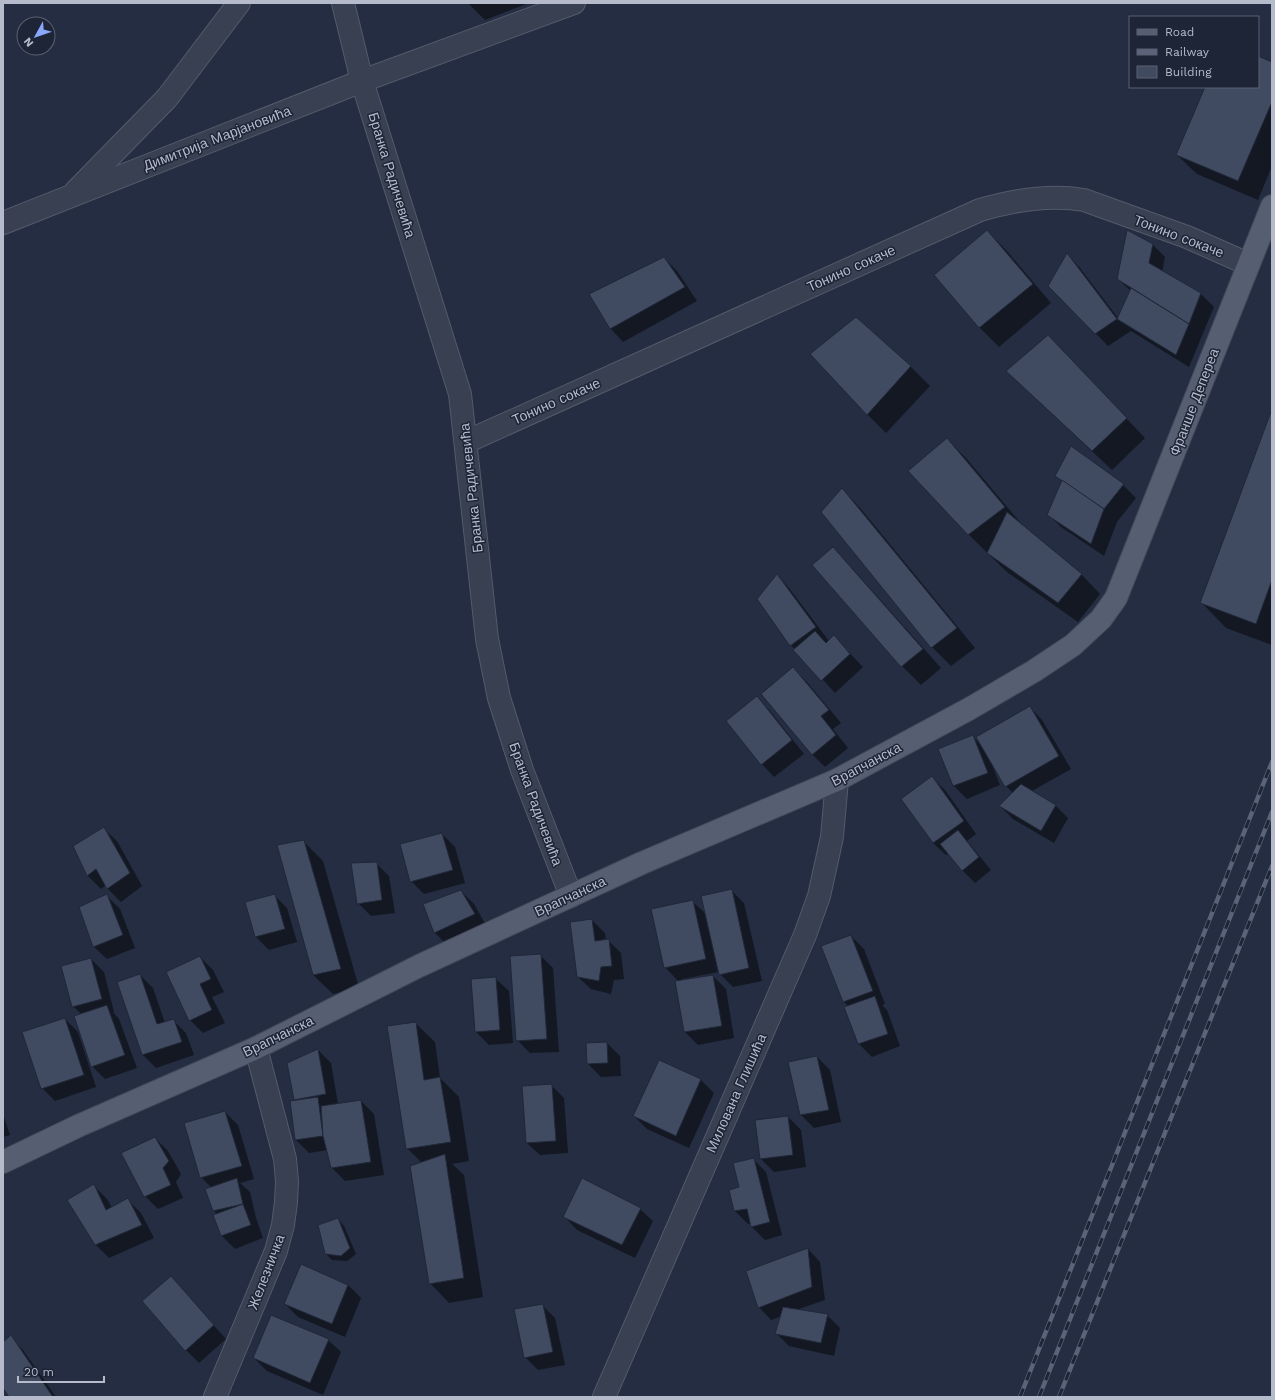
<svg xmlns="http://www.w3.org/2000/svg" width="1275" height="1400" viewBox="0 0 1275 1400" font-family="'Work Sans',sans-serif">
<rect width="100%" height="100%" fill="#242d41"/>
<g fill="#0007">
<polygon points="468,3 529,3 485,20"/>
<polygon points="1258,57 1272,63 1272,166 1258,200 1197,174 1177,155 1206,87 1258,87"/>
<polygon points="987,231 1006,250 1051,303 999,347 980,328 935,275"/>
<polygon points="1152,244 1165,257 1162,272 1201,294 1214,307 1189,367 1131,331 1108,346 1049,286 1068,255 1080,268 1118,318 1131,291 1118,279"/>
<polygon points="664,258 677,271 697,301 623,342 611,329 590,294"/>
<polygon points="856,319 911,367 930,386 886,433 867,414"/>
<polygon points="1067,356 1145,438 1112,470 1027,390"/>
<polygon points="1272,412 1272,645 1226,628 1201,602"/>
<polygon points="947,439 966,458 1024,527 1081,574 1100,594 1078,622 1007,572 968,534"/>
<polygon points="1057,476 1123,485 1136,498 1117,522 1104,556 1061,527 1048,514 1063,482"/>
<polygon points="842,489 861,509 975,648 951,666 932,647"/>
<polygon points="833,548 852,568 941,668 921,685 902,666"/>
<polygon points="777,575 789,588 829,641 834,637 863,667 835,693 791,645"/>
<polygon points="793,668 806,681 841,723 833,729 848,748 825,767 812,754"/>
<polygon points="757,698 770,711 804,754 774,777 762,764"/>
<polygon points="1030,707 1042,720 1071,769 1032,791 1055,805 1068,818 1054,843 1013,819 1000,806 1013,793 1006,786 993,765 992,765 1000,785 967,799 954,786 939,749 972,736 980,744"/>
<polygon points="932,778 945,790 976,834 967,841 991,870 975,883 962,870 949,854 946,855 933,843"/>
<polygon points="104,829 117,841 142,886 121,902 108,889 106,885 101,889 88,876 75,847"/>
<polygon points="442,834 455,847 465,883 424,894 411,881"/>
<polygon points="303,841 323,861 359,988 333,994 313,975 279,846"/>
<polygon points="376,863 389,876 395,913 371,916 358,903"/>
<polygon points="731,890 744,903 762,981 733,987 720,974 719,972 682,979 682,981 713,976 726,989 734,1038 698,1045 685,1032 679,982 665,967 693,902 706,914"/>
<polygon points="461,891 474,904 487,927 448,946 435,933 424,905"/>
<polygon points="274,895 287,908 297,942 269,950 256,937 246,903"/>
<polygon points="107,896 120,909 135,948 107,959 94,947"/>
<polygon points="592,920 605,933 606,941 608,940 621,953 624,979 614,980 611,994 591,989 577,976"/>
<polygon points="851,936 864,949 885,1004 882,1005 887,1010 900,1046 872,1057 859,1044 848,1006 844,1002 823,947"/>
<polygon points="540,955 553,968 559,1052 530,1053 517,1040"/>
<polygon points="200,957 213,970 224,992 212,997 225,1023 203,1033 190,1020"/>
<polygon points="91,959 104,972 114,1012 113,1012 119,1019 137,1068 105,1079 92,1066 81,1014 73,1006"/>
<polygon points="140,975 153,988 165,1023 173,1020 186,1033 194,1055 156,1068 143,1055 118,983"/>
<polygon points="496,979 509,991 513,1043 489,1045 476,1032"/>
<polygon points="65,1019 78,1032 96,1087 55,1101 42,1088"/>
<polygon points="415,1023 435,1042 440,1078 459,1097 469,1161 452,1164 464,1175 483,1297 449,1303 430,1283 422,1163 407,1148"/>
<polygon points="607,1043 620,1056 621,1076 601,1077 588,1064"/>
<polygon points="318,1050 331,1063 338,1104 361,1101 374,1114 384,1175 345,1181 332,1168 328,1150 309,1153 296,1140 295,1100 289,1063"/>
<polygon points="817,1057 830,1070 841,1122 814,1128 801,1115 790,1062"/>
<polygon points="659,1061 701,1080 714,1093 689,1148 647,1129 634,1116"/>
<polygon points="551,1085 564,1098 568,1153 540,1155 527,1143"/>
<polygon points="225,1112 238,1125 254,1179 240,1183 250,1192 256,1218 263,1238 235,1249 222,1236 217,1214 214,1211 207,1190 212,1188 201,1177"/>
<polygon points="3,1114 10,1135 3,1137"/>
<polygon points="788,1117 801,1130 806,1167 774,1172 761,1159"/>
<polygon points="155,1138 168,1151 181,1174 176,1182 183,1198 158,1209 145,1196"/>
<polygon points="753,1159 766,1172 782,1235 765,1240 752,1227 751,1223 748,1224 735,1211 730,1191 741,1188"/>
<polygon points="94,1186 107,1199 112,1208 128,1200 141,1213 154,1238 109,1258 96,1245 69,1201"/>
<polygon points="640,1209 653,1221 635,1258 577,1230 565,1217"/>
<polygon points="338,1219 344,1226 356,1254 347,1261 332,1260 326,1254"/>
<polygon points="808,1249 820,1262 825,1300 796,1310 827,1315 840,1328 834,1356 789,1346 776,1333 782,1316 771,1320 759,1307"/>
<polygon points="301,1266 348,1285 361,1298 345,1337 298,1317 285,1304"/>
<polygon points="171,1278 226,1339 199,1363 186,1350 144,1301"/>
<polygon points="542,1305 555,1318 565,1365 538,1370 525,1357"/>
<polygon points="10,1337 23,1350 56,1397 11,1397 3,1386 3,1344"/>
<polygon points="328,1340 341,1352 323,1395 267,1371 254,1358"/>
</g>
<g fill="#404a61" stroke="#1f2738">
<polygon points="1258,56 1272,62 1272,102 1238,181 1176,155 1205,87 1258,87"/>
<polygon points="987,230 1033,284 979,328 934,275"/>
<polygon points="1127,230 1153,244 1149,263 1201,293 1189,324 1117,279"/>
<polygon points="1067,253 1117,319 1095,334 1048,286"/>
<polygon points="664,257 685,287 610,329 589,294"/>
<polygon points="1131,288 1189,324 1176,355 1117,319"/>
<polygon points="856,317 911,366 867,415 810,354"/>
<polygon points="1048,335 1127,418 1092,451 1006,371"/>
<polygon points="1272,409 1272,580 1256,624 1200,603"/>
<polygon points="947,438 1005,507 968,535 908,471"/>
<polygon points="1071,446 1124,484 1104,509 1055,476"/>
<polygon points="1062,480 1104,509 1091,544 1047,515"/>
<polygon points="842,488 957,628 931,648 821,512"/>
<polygon points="1007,512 1082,574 1058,603 987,553"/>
<polygon points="833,547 923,649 901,667 812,565"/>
<polygon points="777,574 816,627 790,646 757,599"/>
<polygon points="815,631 826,643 834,635 850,654 821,681 793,650"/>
<polygon points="793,667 829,710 821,716 836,735 812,755 761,694"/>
<polygon points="757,696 792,740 761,765 726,721"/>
<polygon points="1030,706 1059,756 1005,787 976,737"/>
<polygon points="973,735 988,773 953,786 938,749"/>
<polygon points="932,776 964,821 933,843 901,799"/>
<polygon points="1021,784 1056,805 1041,831 999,806"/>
<polygon points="104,827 130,873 107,889 96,869 87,876 73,846"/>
<polygon points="958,830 979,857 962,871 940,844"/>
<polygon points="442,833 453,870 410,882 400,844"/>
<polygon points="304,840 341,969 313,975 277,845"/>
<polygon points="377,862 382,900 357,904 351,863"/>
<polygon points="732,889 749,968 719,975 701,896"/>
<polygon points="461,890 475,914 434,933 423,904"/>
<polygon points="107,894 123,935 93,947 79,907"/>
<polygon points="275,894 285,929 255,937 245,902"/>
<polygon points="693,900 706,959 664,968 651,909"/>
<polygon points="592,919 595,941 609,939 612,966 601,967 599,981 577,977 570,922"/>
<polygon points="851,935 873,991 843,1002 821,946"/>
<polygon points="541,954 547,1039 516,1041 510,956"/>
<polygon points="200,956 211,979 200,984 212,1010 189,1021 166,972"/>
<polygon points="91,958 102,999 72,1007 61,966"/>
<polygon points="140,974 157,1024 174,1019 182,1042 142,1055 117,982"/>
<polygon points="713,975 722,1026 684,1032 675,981"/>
<polygon points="496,977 500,1030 475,1032 471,979"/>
<polygon points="875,996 888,1034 858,1044 844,1007"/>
<polygon points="107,1005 125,1055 91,1067 74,1016"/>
<polygon points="65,1018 84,1075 41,1089 22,1032"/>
<polygon points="416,1022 424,1080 440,1077 451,1142 406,1149 387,1026"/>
<polygon points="607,1042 608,1063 587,1064 586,1043"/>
<polygon points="318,1049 326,1094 294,1100 287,1063"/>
<polygon points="817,1056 829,1110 800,1115 788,1062"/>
<polygon points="659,1060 701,1079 676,1136 633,1116"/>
<polygon points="552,1084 556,1141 526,1143 522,1086"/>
<polygon points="318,1097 323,1136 295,1140 290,1101"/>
<polygon points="361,1100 371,1162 331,1168 323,1136 321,1106"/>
<polygon points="225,1111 242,1166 200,1178 184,1123"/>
<polygon points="788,1116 793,1155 760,1159 755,1120"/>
<polygon points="155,1137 169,1161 163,1168 171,1185 144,1197 121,1153"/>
<polygon points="445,1154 464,1278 429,1284 410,1166"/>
<polygon points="754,1158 770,1222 751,1227 747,1209 734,1211 729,1190 739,1187 733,1163"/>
<polygon points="237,1178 243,1204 213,1211 205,1189"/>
<polygon points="582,1178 641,1208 622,1245 563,1217"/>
<polygon points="94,1184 106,1210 128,1198 142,1225 95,1245 67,1200"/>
<polygon points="243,1204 251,1225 221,1236 213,1215"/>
<polygon points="338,1218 350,1248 341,1256 325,1254 318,1225"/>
<polygon points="808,1248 812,1287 758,1308 746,1271"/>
<polygon points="301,1264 348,1285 332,1324 284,1304"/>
<polygon points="171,1276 214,1325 185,1351 142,1301"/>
<polygon points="543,1304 553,1352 524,1358 514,1309"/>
<polygon points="783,1307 828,1314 821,1343 775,1334"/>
<polygon points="271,1315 329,1339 310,1383 253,1358"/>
<polygon points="11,1335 53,1397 9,1397 3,1388 3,1342"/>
</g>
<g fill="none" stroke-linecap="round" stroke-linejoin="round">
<defs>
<g id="minor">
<polyline points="343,3 362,81 460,394 487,639 499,698 522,770 571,896"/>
<polyline points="76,191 167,98 239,3"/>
<polyline points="3,223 362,81 574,3"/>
<path d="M466 442 980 210C1014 200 1049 194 1084 200L1187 237 1248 264"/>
<polyline points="215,1397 276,1251 283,1225 286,1202 287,1181 285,1159 256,1048"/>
<polyline points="604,1397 805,935 819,896 832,837 837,780"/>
</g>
<polyline id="major" points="3,1162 78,1126 256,1048 419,966 642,863 837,780 969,709 1034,671 1073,645 1101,619 1116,598 1272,206"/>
</defs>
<use href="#minor" stroke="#535b6b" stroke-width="24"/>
<use href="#major" stroke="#42495a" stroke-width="24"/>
<use href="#minor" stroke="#384051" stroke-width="22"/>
<use href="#major" stroke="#565e71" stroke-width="22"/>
<defs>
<g id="rail">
<polyline points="1020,1397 1272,762"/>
<polyline points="1039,1397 1272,812"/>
<polyline points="1059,1397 1272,866"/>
</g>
</defs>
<use href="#rail" stroke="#5a6378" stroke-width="4.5"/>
<use href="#rail" stroke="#1d2536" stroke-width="3" stroke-dasharray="9" stroke-linecap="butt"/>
</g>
<g text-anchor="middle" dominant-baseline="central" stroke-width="3" stroke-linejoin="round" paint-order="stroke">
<g font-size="14" fill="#b5bbcb" stroke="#1d2536">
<text transform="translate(217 138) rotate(-21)">Димитрија Марјановића</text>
<text transform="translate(392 175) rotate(73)">Бранка Радичевића</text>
<text transform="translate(1179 236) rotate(21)">Тонино сокаче</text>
<text transform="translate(851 268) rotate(-24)">Тонино сокаче</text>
<text transform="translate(556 401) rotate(-24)">Тонино сокаче</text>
<text transform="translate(1194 402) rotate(-69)">Франше Депереа</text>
<text transform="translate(471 488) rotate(-96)">Бранка Радичевића</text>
<text transform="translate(866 764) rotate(-28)">Врапчанска</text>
<text transform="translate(536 804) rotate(70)">Бранка Радичевића</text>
<text transform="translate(570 896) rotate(-25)">Врапчанска</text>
<text transform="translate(278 1036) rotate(-26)">Врапчанска</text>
<text transform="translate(736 1093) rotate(-66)">Милована Глишића</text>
<text transform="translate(266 1272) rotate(-69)">Железничка</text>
</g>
</g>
<rect width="1275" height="1400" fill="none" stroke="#b5bbcb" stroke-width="8"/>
<rect x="1129" y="16" width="130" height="72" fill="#1d2536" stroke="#5a6172"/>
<rect x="1137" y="29" width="20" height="6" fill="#565e71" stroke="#5a6172"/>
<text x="1165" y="36" font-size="12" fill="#b5bbcb">Road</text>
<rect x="1137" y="49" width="20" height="6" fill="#5a6378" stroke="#5a6172"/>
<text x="1165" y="56" font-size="12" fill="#b5bbcb">Railway</text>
<rect x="1137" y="66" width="20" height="12" fill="#404a61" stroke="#5a6172"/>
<text x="1165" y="76" font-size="12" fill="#b5bbcb">Building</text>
<g transform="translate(36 36) rotate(230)"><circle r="19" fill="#1d2536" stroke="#5a6172"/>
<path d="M0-3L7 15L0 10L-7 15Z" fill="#89a8fc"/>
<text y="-6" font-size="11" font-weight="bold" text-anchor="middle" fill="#b5bbcb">N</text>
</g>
<path d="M18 1376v6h86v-6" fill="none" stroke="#b5bbcb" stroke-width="2"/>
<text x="24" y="1376" font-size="12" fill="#b5bbcb" stroke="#1d2536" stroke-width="3" paint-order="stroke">20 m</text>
</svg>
